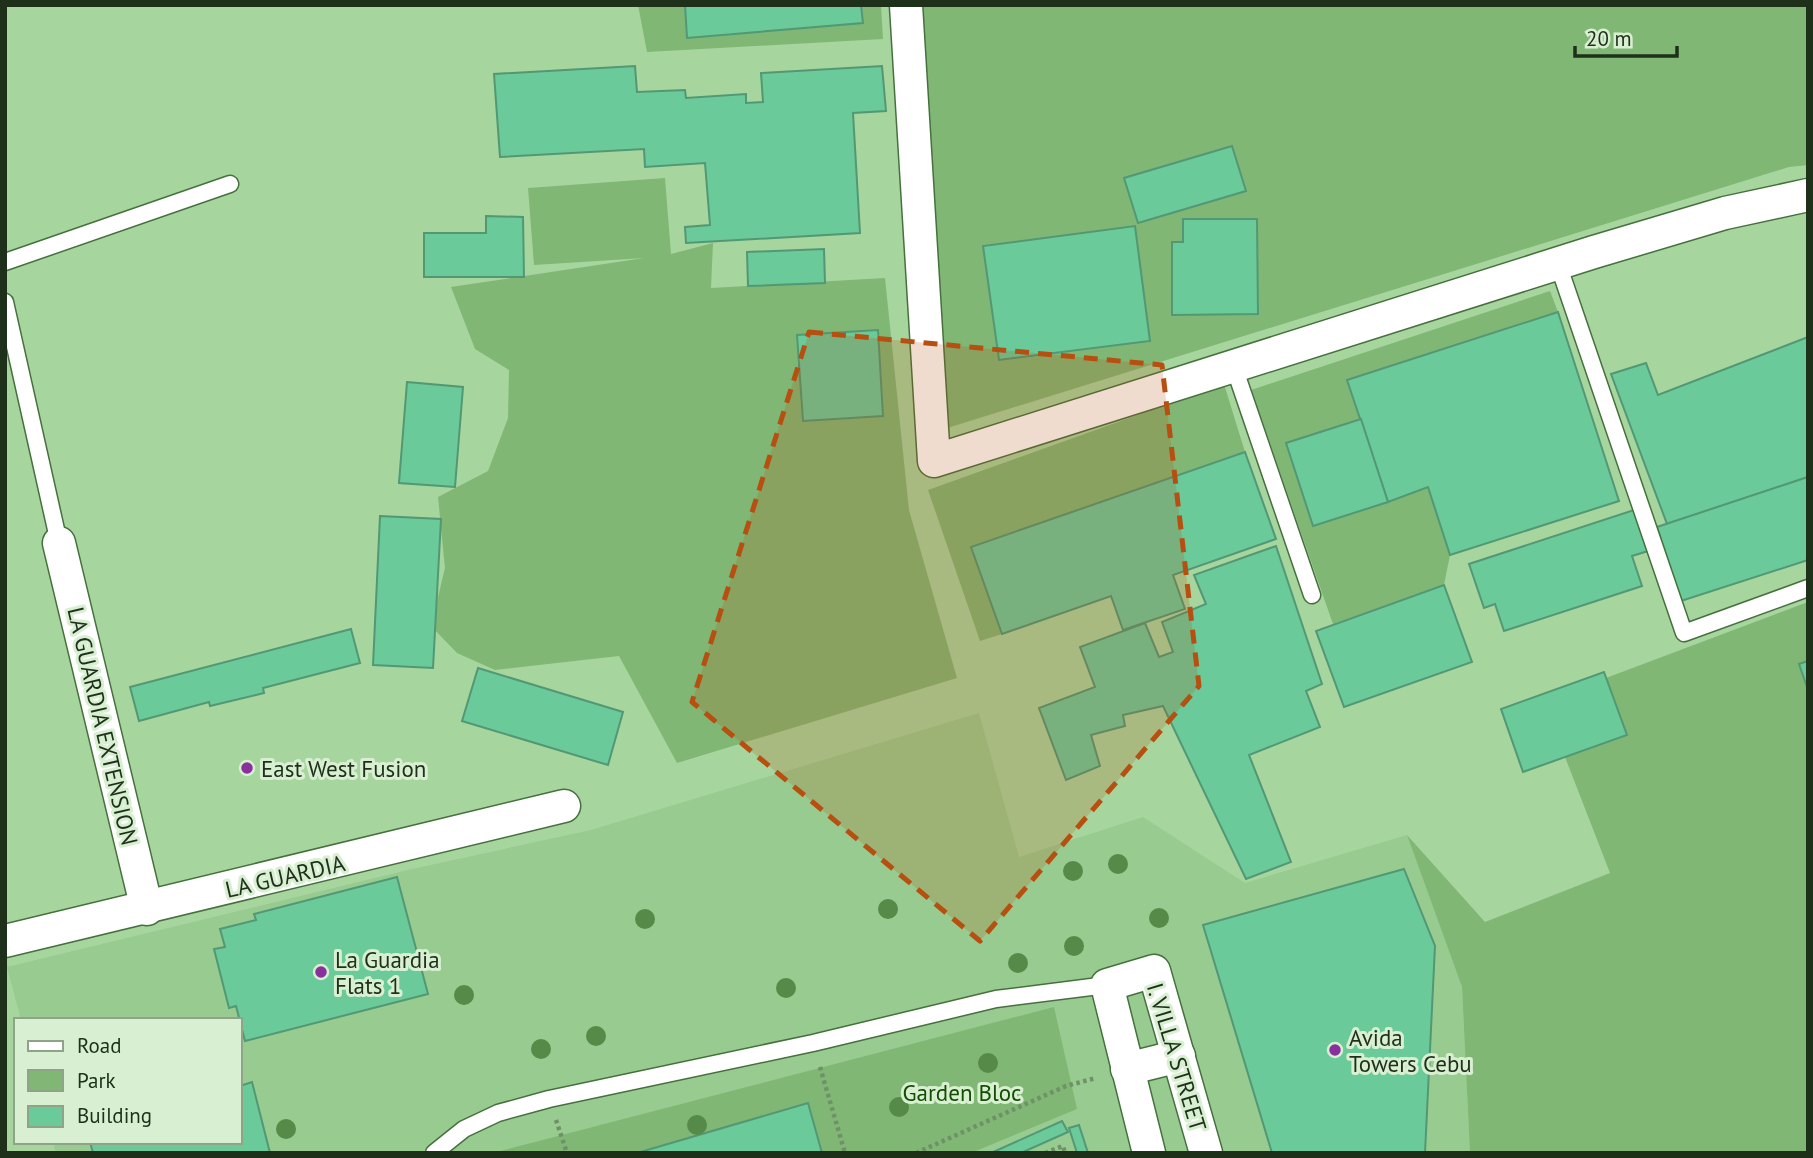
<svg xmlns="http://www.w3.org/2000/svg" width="1813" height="1158" viewBox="0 0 1813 1158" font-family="'PT Sans',sans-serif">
<rect width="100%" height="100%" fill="#a7d59e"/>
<polygon fill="#98cb8f" points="979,713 1019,857 1143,817 1245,883 1407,835 1462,987 1470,1153 56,1153 53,1142 240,1142 240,1020 21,1020 7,967 412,869 591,830"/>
<g fill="#80b775">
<polygon points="638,5 881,5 883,39 647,52"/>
<polygon points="918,5 1808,5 1808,165 1789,167 941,430"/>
<polygon points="665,178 671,254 713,243 711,288 885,278 909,510 957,678 677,763 619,656 495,670 457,653 431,626 445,568 438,497 488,471 508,418 509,370 475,349 451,287 644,258 534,265 528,188"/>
<polygon points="1550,291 1558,312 1347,379 1361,419 1287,443 1313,525 1428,487 1450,555 1444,585 1333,624 1251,390"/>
<polygon points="1224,384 1245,452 971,547 1002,634 980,641 928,490"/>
<polygon points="1808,602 1808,1153 1470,1153 1462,987 1407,835 1485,922 1610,873 1565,757 1627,735 1606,678"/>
<polygon points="1054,1007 1077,1109 971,1153 493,1153"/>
</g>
<g fill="#6aca9a" stroke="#529874" stroke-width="2">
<polygon points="685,5 861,5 863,23 687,38"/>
<polygon points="635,66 637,92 685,90 686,98 746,94 746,103 763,102 761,73 882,66 886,111 853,113 860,233 686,243 685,227 710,225 705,163 645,167 644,149 500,157 494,74"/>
<polygon points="1232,146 1246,191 1138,223 1124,178"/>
<polygon points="486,216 523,217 524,277 424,277 424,233 486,233"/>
<polygon points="1183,219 1257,219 1258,314 1172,315 1172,242 1183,242"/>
<polygon points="1135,226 1150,341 999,360 983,246"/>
<polygon points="824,249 825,283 748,286 747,252"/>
<polygon points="1558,312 1619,501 1450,555 1428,487 1388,502 1347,380"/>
<polygon points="878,330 883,416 803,421 797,335"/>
<polygon points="1808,337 1808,477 1667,524 1611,374 1646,363 1658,395"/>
<polygon points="407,382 463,387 455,487 399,483"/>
<polygon points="1361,419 1388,502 1313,526 1286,443"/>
<polygon points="1245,452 1276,539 1173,575 1185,609 1123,630 1111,596 1002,634 971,547"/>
<polygon points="1808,477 1808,560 1681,601 1657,527"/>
<polygon points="1634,510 1648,551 1632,556 1642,586 1504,631 1495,604 1484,608 1469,564"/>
<polygon points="380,516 441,519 433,668 373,665"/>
<polygon points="1276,546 1322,684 1306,691 1320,727 1249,755 1291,862 1246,879 1163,706 1123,715 1125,726 1091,735 1100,766 1066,780 1039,708 1095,687 1080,647 1145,623 1159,657 1173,652 1162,622 1206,604 1194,575"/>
<polygon points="1444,585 1472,662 1344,707 1316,631"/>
<polygon points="351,629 360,663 263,688 264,693 210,706 209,702 139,721 130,687"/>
<polygon points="1808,661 1808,690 1799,664"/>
<polygon points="478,668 623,712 608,765 462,721"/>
<polygon points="1604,672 1627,735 1523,772 1501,709"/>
<polygon points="1404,869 1435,946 1425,1153 1272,1153 1203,925"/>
<polygon points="397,877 428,994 245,1041 236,1006 229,1008 214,949 225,947 220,929 256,920 254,914"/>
<polygon points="252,1082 270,1153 93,1153 90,1142 240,1142 240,1086"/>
<polygon points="808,1103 822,1153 637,1153"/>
<polygon points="1062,1121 1068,1132 1021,1153 991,1153"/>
<polygon points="1079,1125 1088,1153 1077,1153 1069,1128"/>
</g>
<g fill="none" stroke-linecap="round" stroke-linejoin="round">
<defs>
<g id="service">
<polyline points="5,262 230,184"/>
<polyline points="1558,264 1684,633 1808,588"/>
<polyline points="5,302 59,543"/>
<polyline points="1234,367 1312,595"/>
<polyline points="434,1153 464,1129 498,1113 549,1099 813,1043 996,999 1107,985"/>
</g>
<g id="minor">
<polyline points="906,5 934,461 1594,252 1725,213 1808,195"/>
<polyline points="59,543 147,909"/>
<polyline points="5,941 564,806"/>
<polyline points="1127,1069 1179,1056"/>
<polyline points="1149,1153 1107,985 1154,971 1206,1153"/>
</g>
</defs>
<use href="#service" stroke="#46703e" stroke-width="19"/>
<use href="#minor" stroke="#46703e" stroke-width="35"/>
<g stroke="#6e9167" stroke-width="4.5" stroke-dasharray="3.5 3.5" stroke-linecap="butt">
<polyline points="820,1067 845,1153"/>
<polyline points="556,1120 567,1153"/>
<polyline points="916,1153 1066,1086 1096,1078"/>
<polyline points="1045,1153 1063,1146 1065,1153"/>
</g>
<use href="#service" stroke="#fff" stroke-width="16"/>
<use href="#minor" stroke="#fff" stroke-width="32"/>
</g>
<g fill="#568a49">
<circle cx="1118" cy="864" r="10"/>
<circle cx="1073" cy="871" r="10"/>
<circle cx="888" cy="909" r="10"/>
<circle cx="1159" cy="918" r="10"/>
<circle cx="645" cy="919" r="10"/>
<circle cx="1074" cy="946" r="10"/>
<circle cx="1018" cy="963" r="10"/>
<circle cx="786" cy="988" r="10"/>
<circle cx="464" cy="995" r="10"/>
<circle cx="596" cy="1036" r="10"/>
<circle cx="541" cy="1049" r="10"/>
<circle cx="988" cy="1063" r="10"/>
<circle cx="899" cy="1107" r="10"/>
<circle cx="697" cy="1125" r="10"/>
<circle cx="286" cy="1129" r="10"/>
</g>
<path fill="#b64f10" fill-opacity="0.2" stroke="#b64f10" stroke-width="5" stroke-dasharray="14 9" stroke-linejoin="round" d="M809 332 1162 365 1199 686 980 941 692 702Z"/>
<g fill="#89309c" stroke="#d8efd2" stroke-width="2.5">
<circle cx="247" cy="768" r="7"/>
<circle cx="321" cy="972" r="7"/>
<circle cx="1335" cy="1050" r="7"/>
</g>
<g text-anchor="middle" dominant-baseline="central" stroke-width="6" stroke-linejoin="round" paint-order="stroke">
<g font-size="23" fill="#1e301a" stroke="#d8efd2">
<text transform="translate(103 726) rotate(77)">LA GUARDIA EXTENSION</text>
<text transform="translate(285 876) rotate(-13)">LA GUARDIA</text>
<text transform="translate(1177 1057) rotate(73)">I. VILLA STREET</text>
</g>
<g font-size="23" fill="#1e301a" stroke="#d8efd2" text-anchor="start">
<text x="261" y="768">East West Fusion</text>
<text x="335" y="959">La Guardia<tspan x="335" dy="26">Flats 1</tspan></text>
<text x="1349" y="1037">Avida<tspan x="1349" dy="26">Towers Cebu</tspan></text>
</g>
<g font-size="23" fill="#134d03" stroke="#d8efd2">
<text x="962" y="1092">Garden Bloc</text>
</g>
</g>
<rect width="1813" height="1158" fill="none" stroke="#1e301a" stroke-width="14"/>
<rect x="14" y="1018" width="228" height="126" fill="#d8efd2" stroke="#8ea388" stroke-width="2"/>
<rect x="28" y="1041" width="35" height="10" fill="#ffffff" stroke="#8ea388" stroke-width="2"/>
<text x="77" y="1053" font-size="21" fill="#1e301a">Road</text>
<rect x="28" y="1070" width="35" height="21" fill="#80b775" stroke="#8ea388" stroke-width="2"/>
<text x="77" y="1088" font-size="21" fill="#1e301a">Park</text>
<rect x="28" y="1106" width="35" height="21" fill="#6aca9a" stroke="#8ea388" stroke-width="2"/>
<text x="77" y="1123" font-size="21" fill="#1e301a">Building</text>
<path d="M1575 46v10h102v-10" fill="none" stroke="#1e301a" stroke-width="3.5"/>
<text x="1586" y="46" font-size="21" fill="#1e301a" stroke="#d8efd2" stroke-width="5" paint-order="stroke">20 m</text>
</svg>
